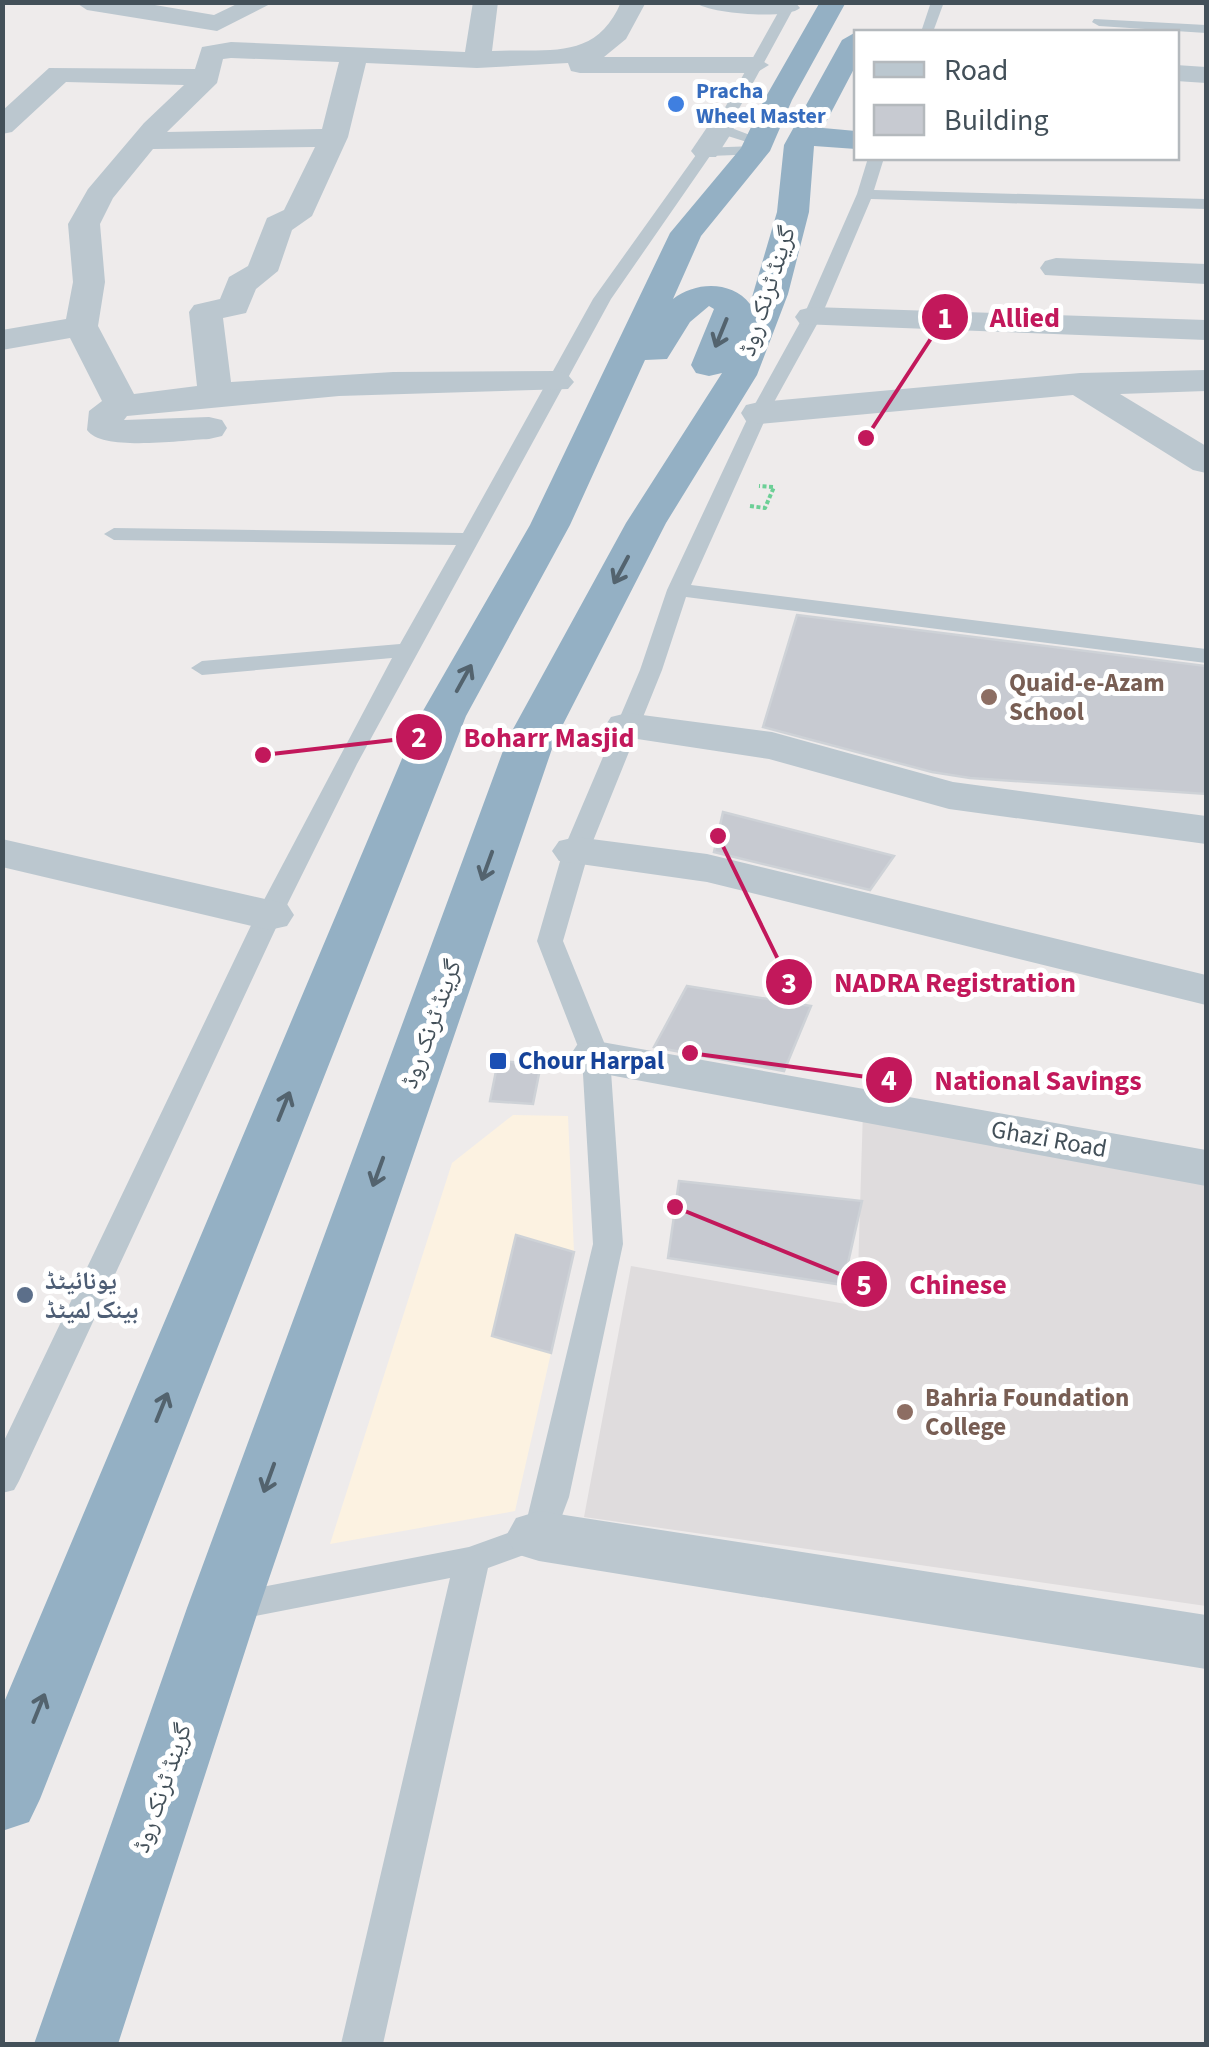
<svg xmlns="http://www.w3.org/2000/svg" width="1209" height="2047" viewBox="0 0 1209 2047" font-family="'Source Sans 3','Noto Naskh Arabic',sans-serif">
<rect width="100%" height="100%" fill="#eeebeb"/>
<polygon fill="#fcf2e1" points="513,1115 568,1116 574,1252 515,1511 330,1544 452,1163"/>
<polygon fill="#dfdcdd" points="863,1110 1206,1179 1206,1606 584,1517 631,1266 857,1306"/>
<g fill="#c7cad1" stroke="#ced2d7" stroke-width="2.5">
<polygon points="797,615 1206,666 1206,794 970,778 932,772 763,727"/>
<polygon points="723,812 894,856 870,890 714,852"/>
<polygon points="687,986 811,1006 784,1071 654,1047"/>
<polygon points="498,1061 541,1064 533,1104 490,1101"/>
<polygon points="679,1181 862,1201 843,1285 668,1258"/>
<polygon points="516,1235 574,1252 551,1353 492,1336"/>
</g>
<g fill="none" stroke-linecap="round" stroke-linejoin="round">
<polyline stroke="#6ccf96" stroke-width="4" stroke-dasharray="4 2.5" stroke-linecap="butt" points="750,506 765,508 774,487 759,486"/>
<g fill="#bbc7cf" fill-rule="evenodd">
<polygon points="784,2 797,2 729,127 755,137 747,142 715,132 713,129"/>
<polygon points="931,2 944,2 933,32 921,32"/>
<polygon points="1198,2 1206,2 1206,7"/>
<polygon points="1094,19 1206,25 1206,33 1099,26 1092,22"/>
<polygon points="755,146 763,151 760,154 710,156 611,299 357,764 282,915 19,1481 14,1490 2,1493 2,1445 256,915 392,658 202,675 191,668 202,661 400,644 456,545 114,540 104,534 114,528 463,533 593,299 701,148"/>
<polygon points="868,158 884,158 874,190 1206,199 1206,209 871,199 821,317 768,413 691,585 1206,649 1206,663 686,597 662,670 589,851 563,941 610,1057 623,1244 569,1497 551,1545 488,1568 383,2044 341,2044 450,1578 225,1622 212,1618 207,1608 212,1598 225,1594 469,1547 525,1527 593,1244 582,1057 537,941 563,851 640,670 667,590 750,413 803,317 857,194"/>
</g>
<g fill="#bbc7cf" fill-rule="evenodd">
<polygon points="75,2 137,2 214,15 241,2 274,2 217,31 87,10"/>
<path d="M473 2H498L492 51C547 48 596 62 621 2H646L626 39 604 57H756L769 65 756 73H580L571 71 568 63 477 68 366 63 348 137 312 216 292 230 278 271 256 289 246 313 223 318 231 382 393 372 556 371 568 375 574 382 568 389 339 396 127 416 124 420 209 417 222 420 227 428 222 436 209 439C182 440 102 452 87 430L89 411 102 401 70 338 2 350V330L66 319 73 282 68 224 88 189 144 123 184 85 66 82 12 132 2 134V111L49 68 195 69 202 47 231 42 465 52ZM231 58 339 62 322 129 167 132 217 83 223 59ZM315 147 284 210 267 218 248 266 229 277 220 299 194 305 189 312 197 386 134 394 98 326 105 282 100 224 113 198 153 149Z"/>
<path d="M695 2H795L800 8C788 20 707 14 695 2Z"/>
<polygon points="1176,65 1206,67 1206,83 1176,81"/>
<polygon points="720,120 730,123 734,129 716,157 696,157 691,151 710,123"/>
<polygon points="1056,258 1206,264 1206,284 1045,275 1040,268 1045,261"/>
<polygon points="812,307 1206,320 1206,340 800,324 795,317 800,310"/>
<polygon points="1206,370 1206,391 1120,394 1206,446 1206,473 1193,470 1073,395 759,424 746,421 741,413 746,405 759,402 1080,373"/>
<polygon points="627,713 772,732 953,782 1206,816 1206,844 949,809 769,759 611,735 605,726 611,717"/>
<polygon points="576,837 707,854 1206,975 1206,1005 707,882 559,861 552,851 559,841"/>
<polygon points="2,839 287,904 294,915 287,926 269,930 2,867"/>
<polygon points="596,1041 1206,1150 1206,1186 577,1069 569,1057 577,1045"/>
<polygon points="539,1511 1206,1615 1206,1669 539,1561 516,1554 506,1536 516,1518"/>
</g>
<path fill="#94b0c4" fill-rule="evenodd" d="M820 2H846L792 100 770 151 701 236 673 299C695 282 731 280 750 304L777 212 784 145 842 40 856 32V65L823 128 856 131V149L814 146 809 212 788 294 757 375 666 523 555 740 259 1608 118 2044H34L187 1608 507 740 626 523 722 373 709 376 696 373 691 365 714 309 709 306 690 322 667 359 645 360 570 525 466 716 40 1799 29 1822 2 1831V1707L420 716 530 525 670 233 741 148 764 100Z"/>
</g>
<defs><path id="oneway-shaft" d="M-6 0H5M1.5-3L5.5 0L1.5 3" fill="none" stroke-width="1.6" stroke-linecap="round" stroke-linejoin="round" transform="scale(2.5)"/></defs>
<g stroke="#53636e">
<use href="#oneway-shaft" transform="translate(721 333) rotate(112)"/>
<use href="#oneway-shaft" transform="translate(621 570) rotate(118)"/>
<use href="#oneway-shaft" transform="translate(464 678) rotate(-61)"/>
<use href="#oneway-shaft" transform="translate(487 866) rotate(110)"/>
<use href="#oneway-shaft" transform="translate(284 1106) rotate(-68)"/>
<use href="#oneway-shaft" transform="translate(378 1172) rotate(110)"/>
<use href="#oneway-shaft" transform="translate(162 1407) rotate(-68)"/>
<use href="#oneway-shaft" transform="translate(269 1478) rotate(110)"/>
<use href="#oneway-shaft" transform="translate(39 1708) rotate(-68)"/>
</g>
<circle fill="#3f7fe0" stroke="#fff" stroke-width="4" cx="676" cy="104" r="10"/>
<g fill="#8d6e63" stroke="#fff" stroke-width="4">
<circle cx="989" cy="697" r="10"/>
<circle cx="905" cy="1412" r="10"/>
</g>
<rect fill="#1a4fb4" stroke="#fff" stroke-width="4" x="488" y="1051" width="20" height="20" rx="5"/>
<circle fill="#5c6f8a" stroke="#fff" stroke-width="4" cx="25" cy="1295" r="10"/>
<g text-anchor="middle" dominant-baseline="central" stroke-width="10" stroke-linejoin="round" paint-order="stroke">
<g font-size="22" font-weight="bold" fill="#366cbe" stroke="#fff" text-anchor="start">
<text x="696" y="91">Pracha<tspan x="696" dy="25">Wheel Master</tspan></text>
</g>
<g font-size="25" fill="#435059" stroke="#fff">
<text transform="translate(767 291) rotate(-72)">گرینڈ ٹرنک روڈ</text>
<text transform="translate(431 1024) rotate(-70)">گرینڈ ٹرنک روڈ</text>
<text transform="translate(1049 1139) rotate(10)">Ghazi Road</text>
<text transform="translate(162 1788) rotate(-71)">گرینڈ ٹرنک روڈ</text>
</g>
<g font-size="25" font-weight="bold" fill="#785e54" stroke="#fff" text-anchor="start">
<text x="1009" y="683">Quaid-e-Azam<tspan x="1009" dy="29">School</tspan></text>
<text x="925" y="1398">Bahria Foundation<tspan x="925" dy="29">College</tspan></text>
</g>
<g font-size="25" font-weight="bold" fill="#164399" stroke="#fff" text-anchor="start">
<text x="518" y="1061">Chour Harpal</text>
</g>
<g font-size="25" font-weight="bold" fill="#4e5e75" stroke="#fff" text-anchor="start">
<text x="45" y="1281">یونائیٹڈ<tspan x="45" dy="29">بینک لمیٹڈ</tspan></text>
</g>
</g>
<path fill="none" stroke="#c2185b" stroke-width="4" d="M866 438L945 317M263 755L419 737M718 836L789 982M690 1053L889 1080M675 1207L864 1284"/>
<g fill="#c2185b" stroke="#fff" stroke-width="4">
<circle cx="866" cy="438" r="10"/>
<circle cx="263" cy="755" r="10"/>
<circle cx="718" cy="836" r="10"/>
<circle cx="690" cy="1053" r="10"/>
<circle cx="675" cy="1207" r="10"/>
<circle cx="945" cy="317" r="25"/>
<circle cx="419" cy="737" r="25"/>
<circle cx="789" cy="982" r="25"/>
<circle cx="889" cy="1080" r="25"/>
<circle cx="864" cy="1284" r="25"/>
</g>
<g font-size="30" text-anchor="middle" font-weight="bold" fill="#fff">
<text x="945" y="328">1</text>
<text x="419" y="747">2</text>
<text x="789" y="993">3</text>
<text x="889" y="1090">4</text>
<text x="864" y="1295">5</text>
</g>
<g font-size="28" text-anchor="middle" font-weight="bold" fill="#c2185b" stroke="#fff" stroke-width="10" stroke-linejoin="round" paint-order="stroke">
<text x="1025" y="327">Allied</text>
<text x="549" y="747">Boharr Masjid</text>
<text x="955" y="992">NADRA Registration</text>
<text x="1038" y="1090">National Savings</text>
<text x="958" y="1294">Chinese</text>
</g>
<rect width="1209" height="2047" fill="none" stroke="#435059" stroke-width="10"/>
<rect x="854" y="30" width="325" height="130" fill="#ffffff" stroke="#b4b9bd" stroke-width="2.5"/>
<rect x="874" y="62" width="50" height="15" fill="#bbc7cf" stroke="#b4b9bd" stroke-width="2.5"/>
<text x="944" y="80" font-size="30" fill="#435059">Road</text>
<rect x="874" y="105" width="50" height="30" fill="#c7cad1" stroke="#b4b9bd" stroke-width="2.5"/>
<text x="944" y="130" font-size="30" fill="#435059">Building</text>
</svg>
